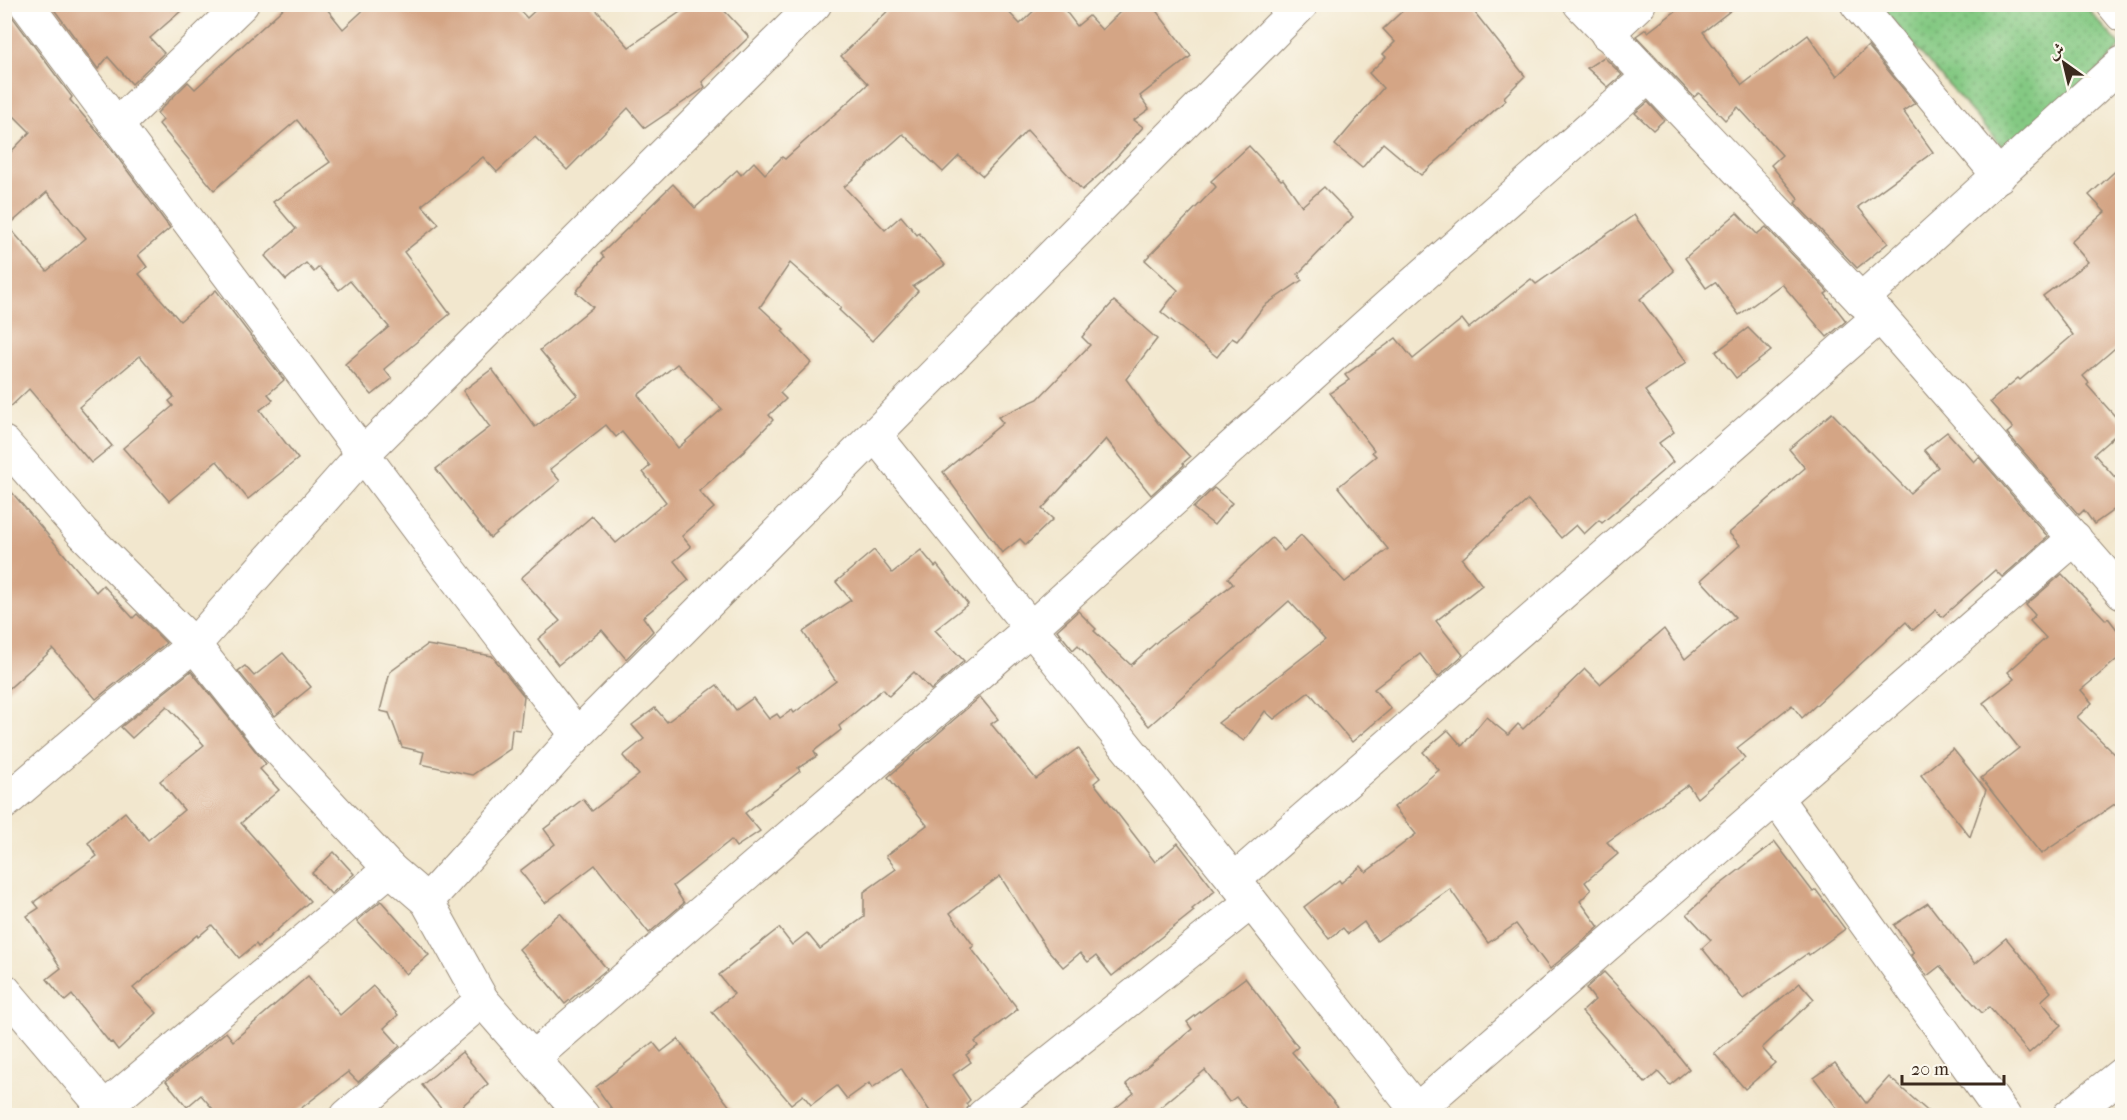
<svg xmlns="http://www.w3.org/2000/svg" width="2127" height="1120" viewBox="0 0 2127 1120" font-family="'IM FELL French Canon',Amiri,serif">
<defs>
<pattern id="green-dots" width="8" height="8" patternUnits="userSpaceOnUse" patternTransform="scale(1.5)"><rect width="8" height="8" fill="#84c983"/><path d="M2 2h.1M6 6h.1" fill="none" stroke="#6da36b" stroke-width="1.8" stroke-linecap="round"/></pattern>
</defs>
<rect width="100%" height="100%" fill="#fbf7ec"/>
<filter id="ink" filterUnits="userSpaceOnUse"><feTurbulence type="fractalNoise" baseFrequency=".0167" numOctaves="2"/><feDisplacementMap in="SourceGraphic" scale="12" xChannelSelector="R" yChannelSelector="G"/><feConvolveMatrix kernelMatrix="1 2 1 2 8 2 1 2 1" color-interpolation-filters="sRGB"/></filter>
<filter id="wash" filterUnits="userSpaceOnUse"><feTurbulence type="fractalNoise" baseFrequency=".008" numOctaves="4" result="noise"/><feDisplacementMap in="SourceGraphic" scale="24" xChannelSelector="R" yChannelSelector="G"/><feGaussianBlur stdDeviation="1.35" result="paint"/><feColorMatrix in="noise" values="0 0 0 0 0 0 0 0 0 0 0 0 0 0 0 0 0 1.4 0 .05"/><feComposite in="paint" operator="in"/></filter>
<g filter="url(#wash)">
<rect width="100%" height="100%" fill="#f2e7ce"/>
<polygon fill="url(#green-dots)" stroke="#607a50" stroke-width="1.5" points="1879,5 2084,5 2121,46 2015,162"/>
<g id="blocks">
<g fill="#d4a585" fill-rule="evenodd">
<path d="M4 4H8L11 15 72 97 70 100 106 142 170 228 138 255 147 267 139 274 180 321 216 290 284 380 268 394 273 400 260 410 298 459 248 499 217 461 169 501 123 448 173 406 169 401 174 397 140 356 79 407 112 446 91 463 29 389 4 413V159L30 132 4 106ZM47 192 86 238 47 271 8 226Z"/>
<polygon points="50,4 189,4 150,38 164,53 132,84 108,57 98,69"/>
<polygon points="288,4 323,4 343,29 370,4 514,4 527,18 542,4 591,4 629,47 692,4 718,4 749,37 702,82 705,87 703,89 645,128 628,108 567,170 535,137 497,172 483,157 422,205 439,224 404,252 450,314 384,369 392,379 372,395 345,364 389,327 350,281 339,290 319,267 314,272 306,263 286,280 265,256 296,229 273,202 330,162 297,120 214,190 159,124 163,120 157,113 188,82 195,89"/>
<path d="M895 4H1001L1020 24 1040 5H1061L1077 26 1089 16 1102 30 1128 4H1151L1191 56 1140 96 1149 109 1134 120 1143 127 1107 168 1082 190 1027 130 983 176 959 156 943 172 903 134 844 187 885 230 901 216 917 235 919 233 945 265 913 286 918 291 872 341 839 310 841 308 790 263 760 307 784 329 782 331 811 363 780 393 786 399 769 415 773 420 745 449 746 450 699 491 714 508 682 536 691 547 674 561 689 580 643 617 653 631 626 659 602 630 558 665 538 639 560 621 521 578 592 516 616 543 666 502 643 472 650 466 622 432 616 437 606 425 550 469 560 481 490 538 436 469 490 427 463 391 492 369 535 427 577 395 540 350 593 307 576 292 604 257 601 254 673 184 695 208 737 170 741 175 754 162 765 174 782 157 785 159 868 84 841 56ZM677 364 722 409 678 448 638 395Z"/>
<polygon points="1410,4 1468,4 1525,76 1504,97 1506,100 1421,175 1383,143 1362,168 1335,145 1383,88 1369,73 1386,57 1383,54 1395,42 1383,29"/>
<polygon points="1685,4 1739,4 1703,32 1742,85 1808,35 1837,76 1868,46 1915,103 1903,111 1933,152 1858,207 1888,243 1857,268 1795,203 1799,199 1771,165 1782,155 1738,107 1725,120 1699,93 1694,97 1636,36 1646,29 1648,32"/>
<polygon points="1604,57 1622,75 1608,87 1587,68"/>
<polygon points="1648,102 1664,120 1653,130 1635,113"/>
<polygon points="1249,146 1281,180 1283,179 1302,206 1324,187 1353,217 1298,274 1302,280 1264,306 1237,341 1232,338 1217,357 1161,312 1178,290 1145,260 1216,187 1211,181"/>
<polygon points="2122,165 2122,342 2083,376 2089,383 2087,385 2122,424 2122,429 2094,454 2122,485 2122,504 2094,524 2084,510 2079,515 2007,433 2013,428 1990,402 2018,378 2020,380 2073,335 2043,296 2088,262 2071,242 2105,212 2089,195"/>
<polygon points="1737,213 1757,234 1766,227 1828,292 1825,294 1846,321 1827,337 1782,284 1739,315 1715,282 1706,288 1685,258"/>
<polygon points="1634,215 1674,271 1640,299 1687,362 1645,391 1674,432 1659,443 1673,462 1602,523 1599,520 1584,534 1576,525 1561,538 1528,500 1462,559 1482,585 1436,621 1463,655 1438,677 1420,654 1374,689 1391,709 1352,742 1309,692 1274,719 1265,711 1244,741 1218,723 1325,640 1289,601 1149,726 1078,645 1073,650 1057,630 1078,611 1096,629 1094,631 1131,665 1160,639 1233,584 1228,578 1272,538 1284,551 1301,535 1345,582 1388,549 1338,487 1376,456 1372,452 1374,450 1330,393 1349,380 1345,375 1396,338 1413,359 1462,319 1469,328 1531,279 1536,284"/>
<polygon points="1114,301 1157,339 1126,379 1158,423 1190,457 1183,463 1184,465 1151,495 1106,439 1042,509 1053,519 1026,545 1020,539 1002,553 943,472 1003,423 998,417 1038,399 1090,345 1082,337"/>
<polygon points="1748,328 1771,351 1736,378 1716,352"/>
<polygon points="1832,413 1910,493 1938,467 1924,450 1947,432 1974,462 1979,457 2048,537 2002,577 1995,570 1942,617 1936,610 1913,630 1906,622 1802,718 1792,705 1737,748 1745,758 1697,798 1688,785 1607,842 1618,854 1585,882 1591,890 1580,901 1599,927 1550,969 1516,924 1488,943 1450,889 1377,941 1364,922 1348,934 1343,928 1329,939 1304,907 1339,880 1341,883 1361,866 1366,872 1416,834 1394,807 1439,770 1423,752 1448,730 1462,746 1486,717 1508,735 1518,724 1523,729 1585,669 1600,684 1664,629 1685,659 1735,617 1701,580 1740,545 1729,533 1805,468 1789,449"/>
<polygon points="4,483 96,592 103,585 133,618 137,614 166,643 96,699 53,649 4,693"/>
<polygon points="1214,488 1232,503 1214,525 1193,508"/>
<polygon points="874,550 892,573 921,550 935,567 937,565 968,604 935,630 964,661 931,690 914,672 889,696 883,689 839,726 841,730 814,751 817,756 798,768 800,771 745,813 760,831 736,847 731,840 673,886 684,903 649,933 595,865 545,903 520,871 555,844 544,829 583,799 592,811 639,775 623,756 644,739 632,725 655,708 667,722 717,685 736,710 753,698 769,719 777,714 780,718 792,710 794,713 836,681 803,632 851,600 836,582"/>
<polygon points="2062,574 2106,620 2108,618 2122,636 2122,655 2081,690 2092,703 2077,717 2122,761 2122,799 2041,854 1981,778 2019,748 1983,703 2014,679 2008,672 2046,638 2030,621 2035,615 2026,605"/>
<polygon points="427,645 492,656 524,696 520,730 512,729 510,749 472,775 421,764 424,752 402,747 389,713 380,711 390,672"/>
<polygon points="283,653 311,687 275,716 238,671 245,666 254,676"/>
<polygon points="191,671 266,764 260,769 279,790 241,823 310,901 258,947 256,944 239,958 212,925 198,937 197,935 133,988 157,1013 118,1050 112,1042 110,1043 72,995 65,1001 47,979 61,968 27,916 39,908 34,902 97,856 88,843 125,812 148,840 184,810 160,781 204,745 167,706 132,738 121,727"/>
<polygon points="980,697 998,719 991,724 1036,779 1078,748 1100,778 1094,783 1155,862 1178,843 1215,891 1192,909 1194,911 1112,976 1096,956 1088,962 1080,953 1063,967 1047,949 1000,876 950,913 974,946 971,948 1018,1009 975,1042 978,1046 966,1055 971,1062 953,1075 970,1100 966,1104 968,1106 965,1116 933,1116 901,1068 872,1088 869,1083 847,1099 837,1086 811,1105 803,1095 791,1104 712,1012 734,994 719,975 779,928 792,945 807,933 820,949 864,917 864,892 896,869 886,856 927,825 888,777"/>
<polygon points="1953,749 1986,790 1970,837 1921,775"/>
<polygon points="1775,842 1813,892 1816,890 1845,929 1809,955 1808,953 1743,999 1702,948 1711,940 1687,914 1712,891"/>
<polygon points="334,852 354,874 331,894 312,873"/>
<polygon points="381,901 429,955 406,974 357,921"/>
<polygon points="1928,903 1975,964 2006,938 2051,992 2041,1001 2061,1025 2029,1053 1989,1007 1982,1013 1940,966 1927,976 1911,955 1914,953 1894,925"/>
<polygon points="560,913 607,969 565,1004 519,949"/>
<polygon points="1604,972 1658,1030 1689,1069 1670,1085 1658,1072 1645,1083 1582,1012 1595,1000 1586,988"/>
<polygon points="308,976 340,1015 373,986 398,1015 384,1028 400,1046 358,1082 348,1072 291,1116 219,1116 201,1095 187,1107 166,1081 226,1032 233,1041"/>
<polygon points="1245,978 1298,1047 1292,1052 1345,1116 1252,1116 1236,1097 1229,1102 1205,1070 1150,1116 1106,1116 1134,1093 1126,1084 1192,1029 1187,1022"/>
<polygon points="1800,983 1814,999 1762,1048 1775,1063 1745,1089 1714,1053"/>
<polygon points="678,1039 737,1116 617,1116 596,1087 653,1042 661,1052"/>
<polygon points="462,1052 488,1084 450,1116 447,1116 422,1085"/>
<polygon points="1835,1063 1866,1103 1889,1077 1933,1116 1843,1116 1814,1078"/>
</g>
</g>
</g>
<g filter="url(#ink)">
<use href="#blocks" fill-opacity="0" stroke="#968876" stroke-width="1.5"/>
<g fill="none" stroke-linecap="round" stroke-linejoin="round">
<defs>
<g id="minor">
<polyline points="26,4 449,569 577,735"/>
<polyline points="1580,4 1861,300 1880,316 2122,593"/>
<polyline points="1857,4 1999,176"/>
<polyline points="2113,4 2122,15"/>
<polyline points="1607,34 1639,4"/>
<polyline points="117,125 242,4"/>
<polyline points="1861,300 2122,63"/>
<polyline points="875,435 1234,880 1421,1116"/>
<polyline points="4,443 82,532 194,645 269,739 390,869 427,901 482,1000 583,1116"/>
<polyline points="1776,798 2004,1116"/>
<polyline points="4,803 109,713 194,645 363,454 815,4"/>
<polyline points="1234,880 1880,316"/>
<polyline points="427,901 577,735 1302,4"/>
<polyline points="4,990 111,1116"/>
<polyline points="534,1057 1030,629 1387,307 1648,77"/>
<polyline points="95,1116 390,869"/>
<polyline points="347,1116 482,1000"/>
<polyline points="983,1116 1251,902"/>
<polyline points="1410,1116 2075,538"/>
<polyline points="2069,1116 2122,1074"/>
</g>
</defs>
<use href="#minor" stroke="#968876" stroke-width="35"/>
<use href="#minor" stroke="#fff" stroke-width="33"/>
</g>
</g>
<rect width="2127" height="1120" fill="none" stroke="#fbf7ec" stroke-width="24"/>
<g transform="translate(2064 63) rotate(326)" stroke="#fbf7ec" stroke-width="4.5" paint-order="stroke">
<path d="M0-4.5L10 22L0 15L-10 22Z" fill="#3b2a1e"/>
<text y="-9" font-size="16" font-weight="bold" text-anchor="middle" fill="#3b2a1e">ش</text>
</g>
<path d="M1902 1075v9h102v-9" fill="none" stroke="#3b2a1e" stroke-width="3"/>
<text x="1911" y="1075" font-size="18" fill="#3b2a1e" stroke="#fbf7ec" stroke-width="4.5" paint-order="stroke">20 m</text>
</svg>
